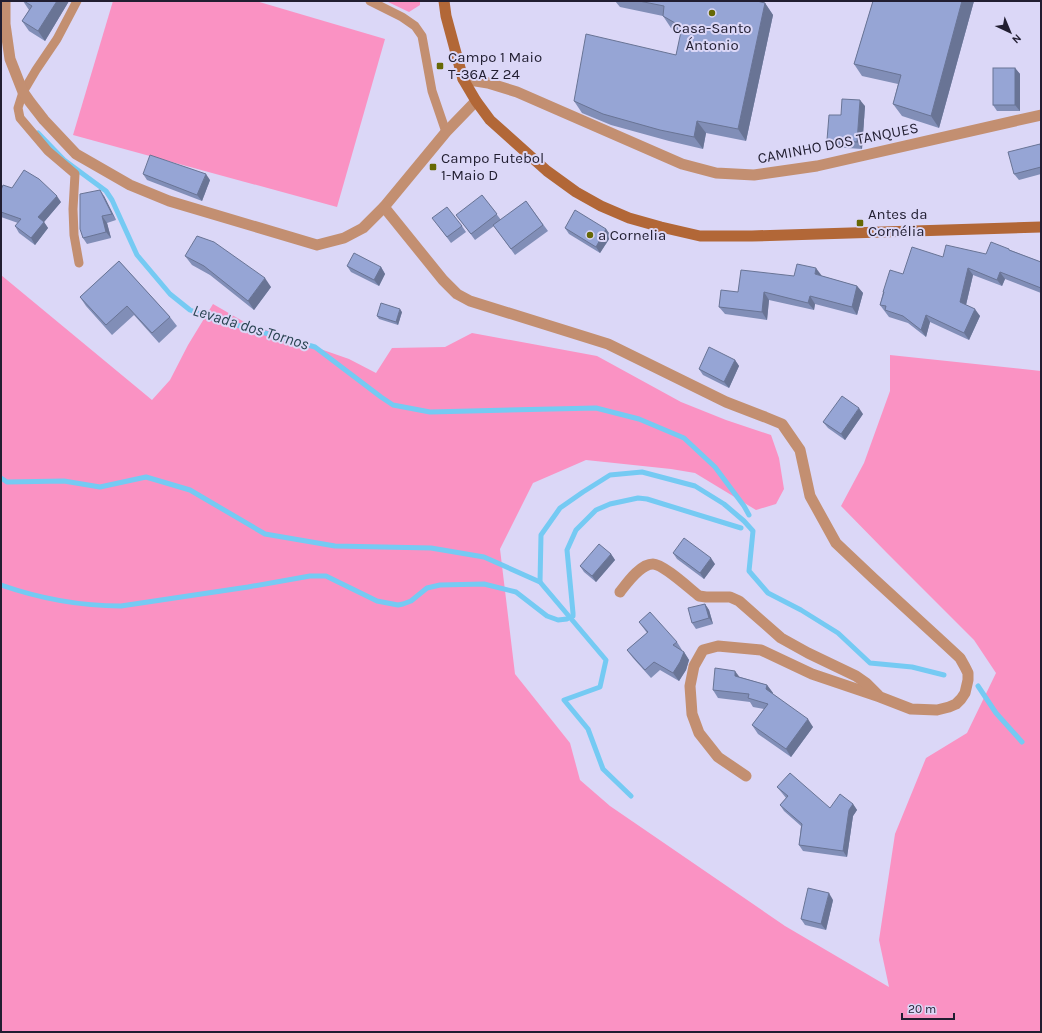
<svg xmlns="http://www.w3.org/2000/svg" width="1042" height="1033" viewBox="0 0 1042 1033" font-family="Karla,sans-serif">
<rect width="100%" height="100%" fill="#dbd7f7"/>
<g fill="#fa92c3">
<polygon points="113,1 256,1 385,39 337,207 73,135"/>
<polygon points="386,1 420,1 420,5 409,12"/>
<polygon points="1,275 152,400 170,380 188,345 213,304 246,323 349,359 376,373 392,348 445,347 472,333 597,356 681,402 726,420 771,435 779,458 784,489 776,504 756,510 695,473 671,469 586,460 533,483 500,549 515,674 570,743 580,780 610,806 785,926 889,987 879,940 895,834 926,758 967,733 996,673 974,640 886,552 841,506 864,463 890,391 890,355 1041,371 1041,1032 1,1032"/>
</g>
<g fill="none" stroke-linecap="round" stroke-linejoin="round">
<g stroke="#75caf3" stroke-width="5">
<polyline points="38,133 64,160 106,191 112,200 137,255 170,294 190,310 208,317 315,347 381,397 393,405 430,412 596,408 639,419 684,438 715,467 744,506 749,515"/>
<polyline points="1,478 7,482 64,481 100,487 146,477 190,490 265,534 335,546 431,548 484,557 540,582 606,660 600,687 564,700 588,729 603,769 631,796"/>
<polyline points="540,582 541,535 560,508 583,492 610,475 642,472 695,486 724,504 744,521 753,531 749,571 768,593 801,610 838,633 870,663 912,667 944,675"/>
<path d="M1 585C41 599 78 606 121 606L248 587 310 576H326L377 601 398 605 403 604 411 601 427 588 440 585 484 584 516 592 547 616 558 620 567 619"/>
<polyline points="573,616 573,613 567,550 576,530 596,510 610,504 638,498 647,499 741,528"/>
<polyline points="978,686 996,713 1022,742"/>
</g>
<g stroke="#c38f71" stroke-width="9">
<polyline points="77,1 57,39 36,70 23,92 18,108 20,118 48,151 75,174 73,209 74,235 79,263"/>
<polyline points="370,1 402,17 415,26 422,36 432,91 446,132"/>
</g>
<g stroke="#c38f71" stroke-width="11">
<polyline points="5,1 5,24 10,59 23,92 30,102 44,120 76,154 130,185 169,201 317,245 344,238 363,228 384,207 446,132 476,101"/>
<polyline points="463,79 488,83 517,92 682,164 716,173 754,175 817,166 1041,115"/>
<polyline points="384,207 443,280 457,294 470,301 608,344 726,402 765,417 782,424 800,450 810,496 836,543 873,578 946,645 960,658 965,667 968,673 968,680 965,693 961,699 956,704 949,707 937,710 911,709 880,697 812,674 761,650 718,646 703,650 694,666 690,686 692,714 699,733 718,757 746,776"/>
<path d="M620 592C627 583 640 564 653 564 663 564 690 589 699 596L706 597H730L739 601 781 638 808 653 856 676 866 683 878 695"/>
</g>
<polyline stroke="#b26737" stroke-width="11" points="444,1 446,16 463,79 476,101 490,120 547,171 576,192 601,206 629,218 661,227 700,236 752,236 1041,227"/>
</g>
<g fill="#818eb7">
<polygon points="23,1 69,1 45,41 29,31 22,21 29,10"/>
<polygon points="615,1 757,1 765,3 773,15 746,141 706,133 703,149 669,141 611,125 582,113 574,101 676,55 681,34 671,28 663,16 620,7"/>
<polygon points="873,1 974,1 939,128 902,116 893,104 898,84 862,76 854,64"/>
<polygon points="1015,68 1020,74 1020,111 997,111 993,105"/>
<polygon points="865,106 862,149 831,147 827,140 841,115"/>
<polygon points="1041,145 1041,174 1019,180 1014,174"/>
<polygon points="143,174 210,180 202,201 147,180"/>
<polygon points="12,188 61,202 44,222 48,228 35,245 19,233 15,226 18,223 1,217 1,190"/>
<polygon points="482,195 501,220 526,201 548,231 515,255 494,226 475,240 461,221"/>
<polygon points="104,196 116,220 107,223 111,238 87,244 83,238"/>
<polygon points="437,224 462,226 466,232 451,243"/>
<polygon points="565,228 606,229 611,236 600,253 569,234"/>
<polygon points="1010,250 1041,262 1041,293 1005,279 1002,286 973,275 966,305 980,316 969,340 930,322 926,337 908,323 889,317 880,305 883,292 903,274 943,257 986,254"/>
<polygon points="185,256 271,287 254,310 210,275 192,265"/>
<polygon points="119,261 170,317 177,326 159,343 134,315 112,335 86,306 80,297"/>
<polygon points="347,266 381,267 385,274 379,286 351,272"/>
<polygon points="794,276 822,276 857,286 863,293 857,315 815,304 814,310 769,300 767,320 725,314 719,307 738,292"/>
<polygon points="402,312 398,325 379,319 377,316"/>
<polygon points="735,360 739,366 729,388 703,375 699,369"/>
<polygon points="863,414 845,440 828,428 823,422"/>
<polygon points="673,553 715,564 704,579 677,559"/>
<polygon points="611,554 615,560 596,582 584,572 580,566"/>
<polygon points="705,604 709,610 713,624 696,629 692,623"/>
<polygon points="639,622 677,642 682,650 681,651 684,652 689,660 686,670 679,681 660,670 651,678 633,658 627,650 647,633"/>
<polygon points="740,677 767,685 773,693 773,694 813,727 791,757 758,734 752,725 764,709 753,707 750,702 718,698 713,690"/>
<polygon points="777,787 830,808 853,804 857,810 853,816 847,857 803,851 799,845 801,826 784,811 780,805 786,798 782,793"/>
<polygon points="833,900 826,930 805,925 801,919"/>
</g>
<g fill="#697495">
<polygon points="57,1 69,1 45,41 38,31"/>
<polygon points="962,1 974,1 939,128 931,116"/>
<polygon points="765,3 773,15 746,141 738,129"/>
<polygon points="1015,68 1020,74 1020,111 1015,105"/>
<polygon points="860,100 865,106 862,149 857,142"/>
<polygon points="697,121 706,133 703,149 694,137"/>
<polygon points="206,174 210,180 202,201 197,195"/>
<polygon points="100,190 104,196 116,220 112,214"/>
<polygon points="57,196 61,202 44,222 48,228 35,245 31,238 38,217"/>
<polygon points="102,216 107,223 111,238 106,232"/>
<polygon points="606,229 611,236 600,253 596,247"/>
<polygon points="381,267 385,274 379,286 374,280"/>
<polygon points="816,268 822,276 815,274"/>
<polygon points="968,268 973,275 965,309 960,302"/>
<polygon points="1000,272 1005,279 1002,286 997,280"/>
<polygon points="265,278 271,287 254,310 248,301"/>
<polygon points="857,286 863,293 857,315 852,307"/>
<polygon points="764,292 769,300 767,320 762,312"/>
<polygon points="810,296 815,304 814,310 808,303"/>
<polygon points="400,309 402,312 398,325 396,322"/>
<polygon points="975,309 980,316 969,340 964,333"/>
<polygon points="926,315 930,322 926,337 921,330"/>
<polygon points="735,360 739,366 729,388 724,382"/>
<polygon points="859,408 863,414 845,440 841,434"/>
<polygon points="611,554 615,560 596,582 592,576"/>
<polygon points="711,558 715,564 704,579 700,573"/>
<polygon points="705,604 709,610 713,624 709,618"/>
<polygon points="684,652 689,660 686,670 679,681 673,673"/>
<polygon points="735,671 741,679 735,676"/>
<polygon points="767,685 773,693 772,697 766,689"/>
<polygon points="808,719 813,727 791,757 786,749"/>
<polygon points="853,804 857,810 853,816 847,857 843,851 849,810"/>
<polygon points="829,893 833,900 826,930 821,924"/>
</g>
<g fill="#96a5d5" stroke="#697495">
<polygon points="24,1 57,1 38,31 22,21 32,6"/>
<polygon points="639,1 757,1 765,3 738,129 697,121 694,137 660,130 603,114 574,101 586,34 676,55 682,27 663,16 664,6"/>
<polygon points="873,1 962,1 931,116 893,104 901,75 854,64"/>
<rect x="993" y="68" width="22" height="37"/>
<polygon points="842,99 860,100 857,142 827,140 829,115 841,115"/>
<polygon points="1040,144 1041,148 1041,167 1014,174 1008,152"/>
<polygon points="150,155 206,174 197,195 143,174"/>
<polygon points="24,170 39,179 57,196 38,217 44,222 31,238 15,226 21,219 1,212 1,190 3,185 12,188"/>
<polygon points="100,190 112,214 102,216 106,232 83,238 80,229 80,194"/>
<polygon points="482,195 497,214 471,234 456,215"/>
<polygon points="526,201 543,225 511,249 493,225"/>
<polygon points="447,207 462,226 447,237 432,218"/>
<polygon points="575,210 606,229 596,247 565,228"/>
<polygon points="197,236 214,242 265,278 248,301 204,266 185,256"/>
<polygon points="991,242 1009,249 1009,250 1041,262 1041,288 1000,272 997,280 968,268 960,302 975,309 964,333 926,315 921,330 903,316 885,310 886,306 880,305 884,292 883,292 890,270 903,274 912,247 943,257 946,245 986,254"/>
<polygon points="354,253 381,267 374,280 347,266"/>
<polygon points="119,261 170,317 152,333 127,306 106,325 80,297"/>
<polygon points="797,264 816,268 815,274 857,286 852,307 810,296 808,303 764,292 762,312 719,307 721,290 738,292 741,270 794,276"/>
<polygon points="381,303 400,309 396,322 377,316"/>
<polygon points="709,347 735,360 724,382 699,369"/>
<polygon points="842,396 859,408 841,434 823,422"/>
<polygon points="684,538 711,558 700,573 673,553"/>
<polygon points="599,544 611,554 592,576 580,566"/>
<polygon points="705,604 709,618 692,623 688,608"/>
<polygon points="650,612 677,642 673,645 684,652 680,662 673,673 654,662 645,670 627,650 648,632 639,622"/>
<polygon points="715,668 735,671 735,676 767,685 766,689 808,719 786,749 752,725 768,704 748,698 749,694 713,690"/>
<polygon points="790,773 830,808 840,794 853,804 849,810 843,851 799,845 802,824 780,805 788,796 777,787"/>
<polygon points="808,888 829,893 821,924 801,919"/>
</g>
<g fill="#666805" stroke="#dbd7f7" stroke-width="1.5">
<circle cx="712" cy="13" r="4"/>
<rect x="436" y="62" width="8" height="8" rx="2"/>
<rect x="429" y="163" width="8" height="8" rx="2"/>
<rect x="856" y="219" width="8" height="8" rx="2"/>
<circle cx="590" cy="235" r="4"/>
</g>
<g text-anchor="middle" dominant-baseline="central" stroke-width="4" stroke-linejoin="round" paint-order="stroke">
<g font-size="15" fill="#211e31" stroke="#dbd7f7" text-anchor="start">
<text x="712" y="28" text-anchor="middle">Casa-Santo<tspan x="712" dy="17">Ántonio</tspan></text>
<text x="448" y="57">Campo 1 Maio<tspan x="448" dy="17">T-36A Z 24</tspan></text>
<text x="441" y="158">Campo Futebol<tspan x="441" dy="17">1-Maio D</tspan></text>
<text x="868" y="214">Antes da<tspan x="868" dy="17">Cornélia</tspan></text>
<text x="598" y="235">a Cornelia</text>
</g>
<g font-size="15" fill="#211e31" stroke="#dbd7f7">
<text transform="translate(838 143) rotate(-11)">CAMINHO DOS TANQUES</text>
</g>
<g font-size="16" font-style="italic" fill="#2b4553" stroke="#dbd7f7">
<text transform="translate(251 327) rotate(17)">Levada dos Tornos</text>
</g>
</g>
<rect width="1042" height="1033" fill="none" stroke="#211e31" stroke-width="4"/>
<g transform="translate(1010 32) rotate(136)" stroke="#dbd7f7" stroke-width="3" paint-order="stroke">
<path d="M0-3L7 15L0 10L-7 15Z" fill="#211e31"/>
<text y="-6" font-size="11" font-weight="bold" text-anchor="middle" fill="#211e31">N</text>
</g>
<path d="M902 1013v6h52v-6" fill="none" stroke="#211e31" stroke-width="2"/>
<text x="908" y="1013" font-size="12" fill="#211e31" stroke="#dbd7f7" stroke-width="3" paint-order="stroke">20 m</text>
</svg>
